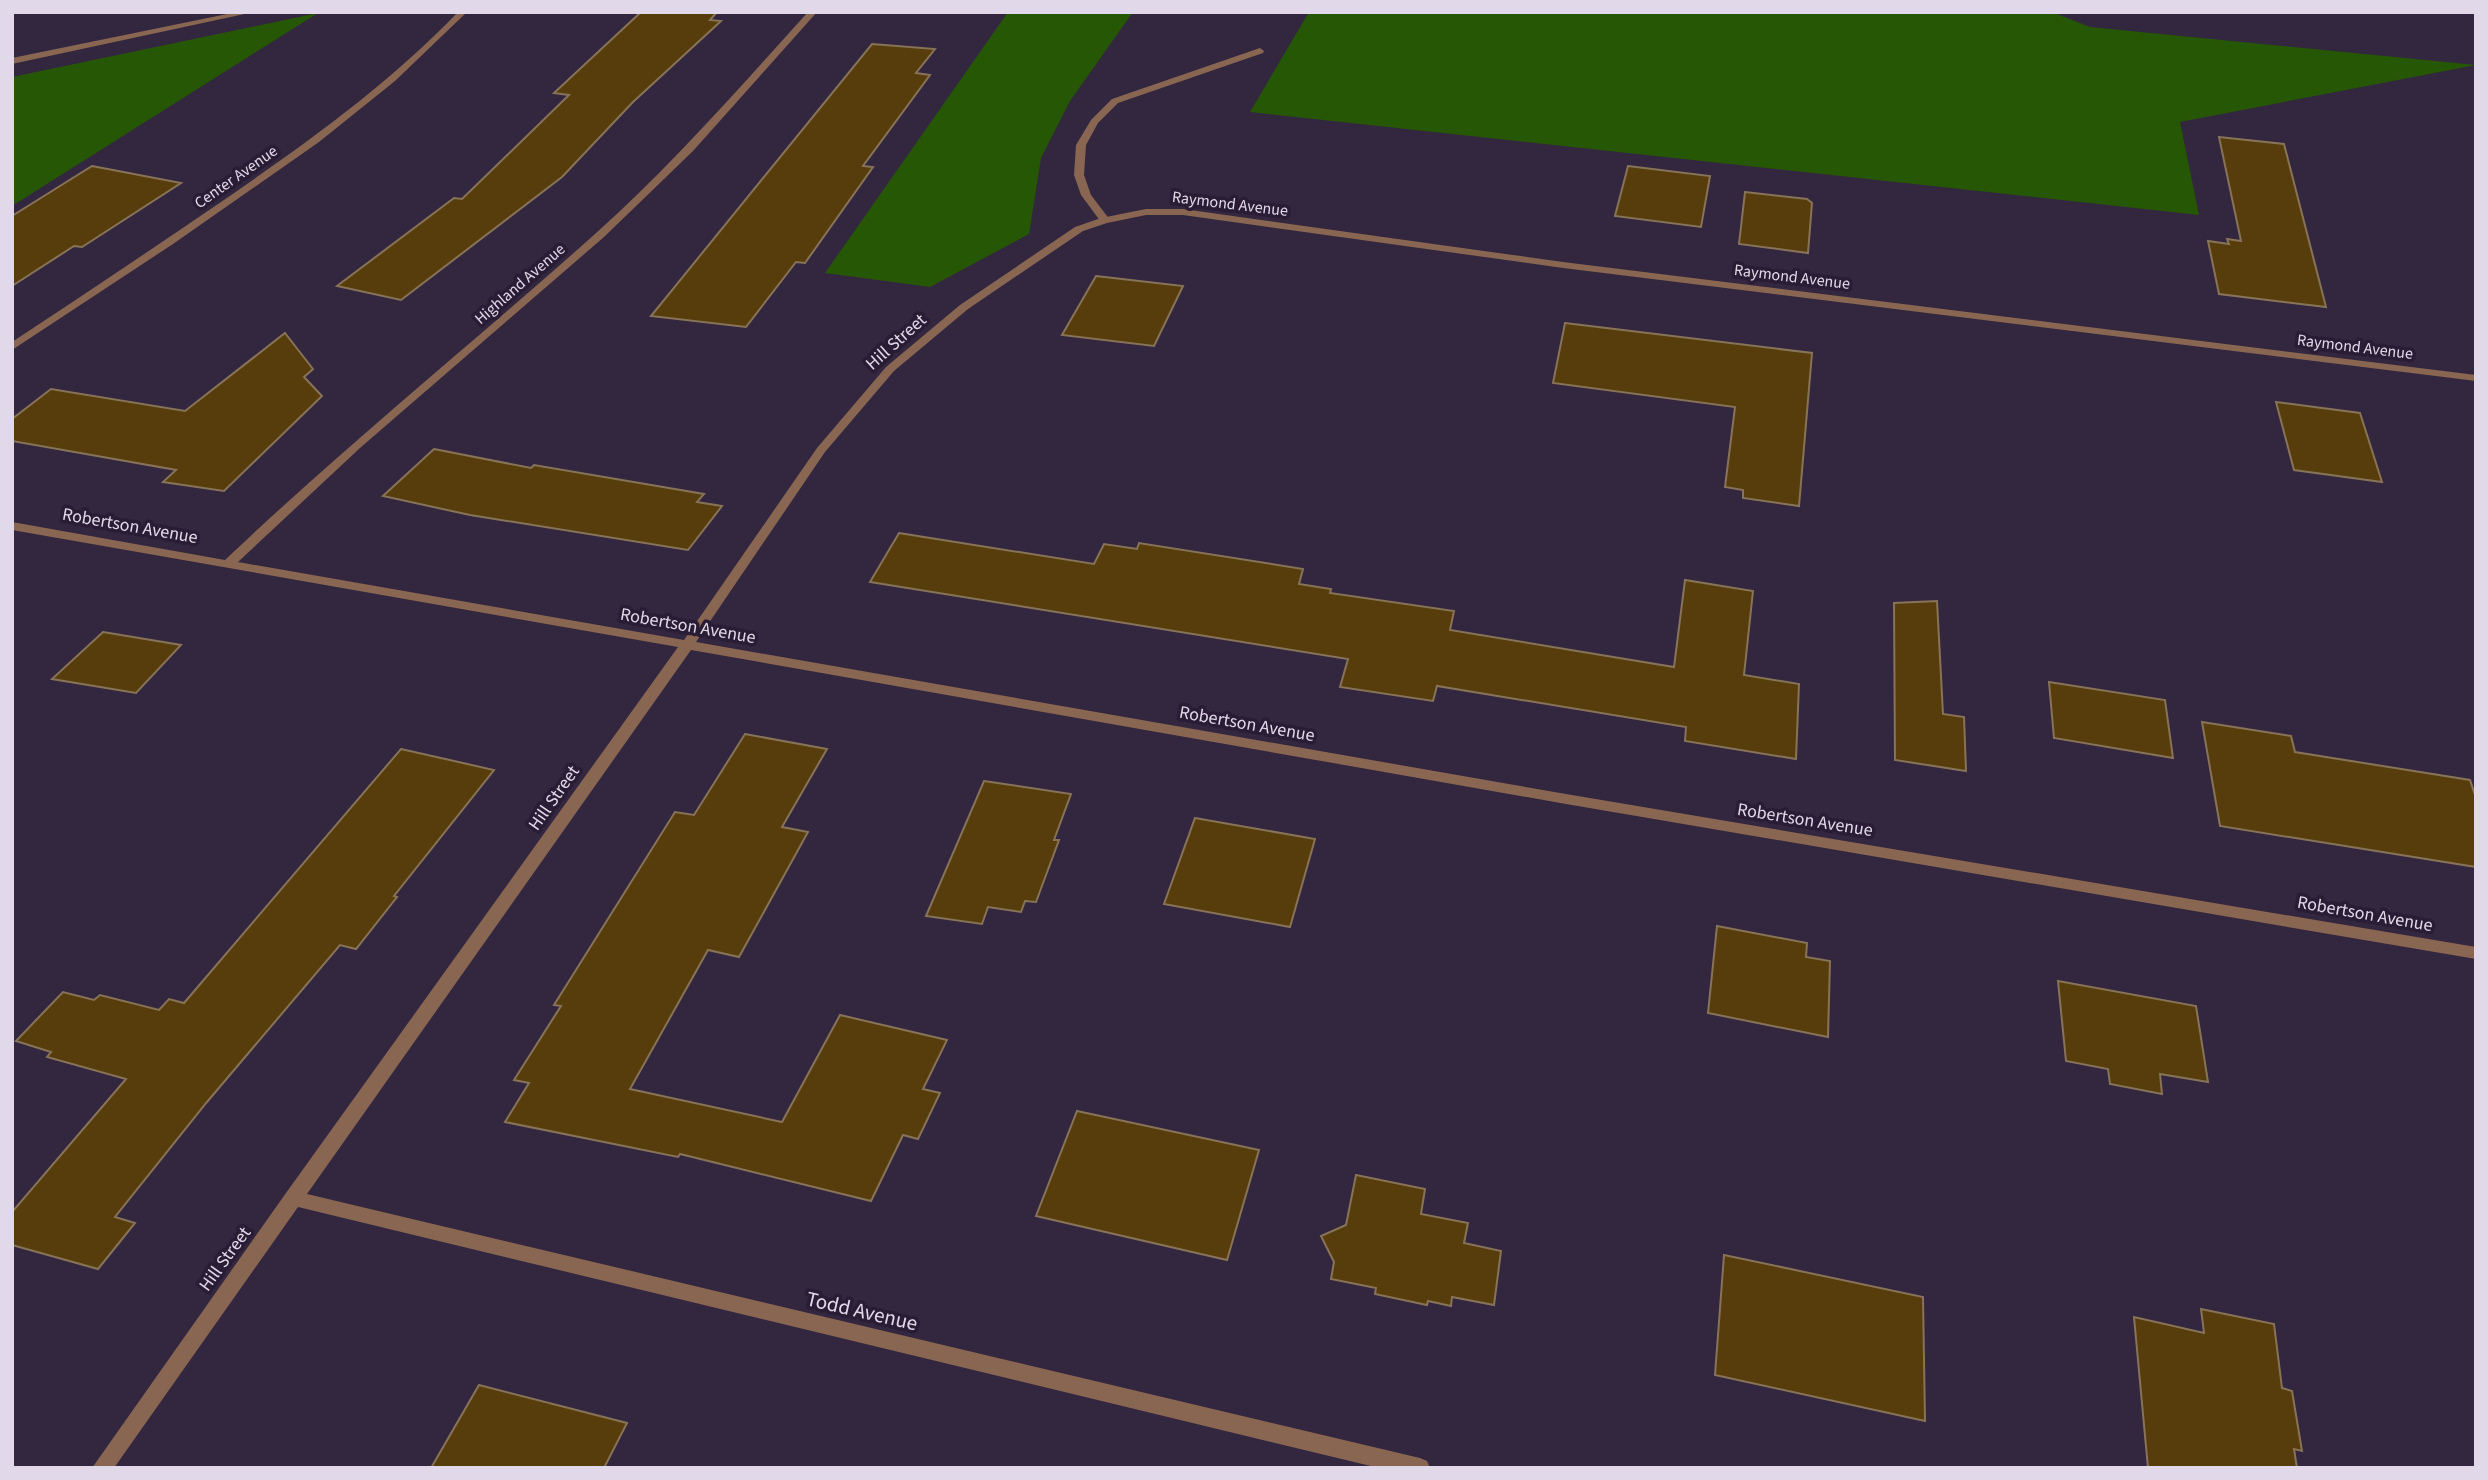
<svg xmlns="http://www.w3.org/2000/svg" width="2488" height="1480" viewBox="0 0 2488 1480" font-family="'Source Sans 3',sans-serif">
<rect width="100%" height="100%" fill="#33263f"/>
<g fill="#265705">
<polygon points="1008,12 1133,12 1070,101 1041,158 1029,234 930,287 825,273"/>
<polygon points="1309,12 2052,12 2090,27 2476,65 2180,122 2199,215 1250,112"/>
<polygon points="318,13 12,206 12,77"/>
</g>
<g fill="#583d0c" stroke="#877357" stroke-width="2">
<polygon points="641,12 717,12 710,20 721,21 633,102 562,177 401,300 337,286 454,198 462,199 569,95 554,93"/>
<polygon points="872,44 935,49 916,73 930,75 863,166 873,167 805,263 796,262 746,327 651,316"/>
<polygon points="2219,137 2284,144 2326,307 2219,294 2208,241 2229,244 2227,239 2241,241"/>
<polygon points="92,166 181,183 82,247 74,246 12,286 12,216"/>
<polygon points="1628,166 1710,176 1701,227 1615,216"/>
<polygon points="1745,192 1807,199 1812,203 1808,253 1739,244"/>
<polygon points="1096,276 1183,286 1154,346 1062,335"/>
<polygon points="1565,323 1812,353 1799,506 1743,498 1743,490 1725,487 1735,407 1553,383"/>
<polygon points="285,333 313,369 304,377 322,396 224,491 163,482 176,470 12,441 12,419 51,389 185,411"/>
<polygon points="2276,402 2360,413 2382,482 2294,470"/>
<polygon points="434,449 531,468 534,465 704,494 697,502 722,506 688,550 470,515 383,496"/>
<polygon points="899,533 1094,564 1104,544 1137,549 1139,543 1303,569 1299,584 1331,589 1330,593 1454,611 1450,630 1674,667 1685,580 1753,591 1744,675 1799,684 1796,759 1685,741 1686,727 1437,686 1433,701 1340,687 1348,659 870,582"/>
<polygon points="1937,601 1943,714 1964,717 1966,771 1895,760 1894,603"/>
<polygon points="103,632 181,645 136,693 52,679"/>
<polygon points="2049,682 2165,700 2173,758 2054,738"/>
<polygon points="2202,722 2291,736 2295,752 2470,780 2476,798 2476,867 2220,826"/>
<polygon points="745,734 827,749 782,827 808,832 739,957 708,950 630,1089 782,1122 840,1015 947,1040 923,1089 940,1093 918,1139 903,1135 871,1201 680,1154 678,1157 505,1122 529,1083 514,1080 561,1006 554,1005 675,812 694,815"/>
<polygon points="401,749 494,770 394,896 397,897 356,949 340,945 207,1102 115,1217 135,1223 98,1269 12,1245 12,1212 126,1079 47,1057 51,1052 16,1041 63,992 94,1000 100,995 159,1010 169,999 184,1003"/>
<polygon points="984,781 1071,794 1054,840 1059,840 1036,902 1025,901 1021,912 988,907 982,924 926,916"/>
<polygon points="1195,818 1315,839 1290,927 1164,904"/>
<polygon points="1717,926 1807,943 1806,957 1830,961 1828,1037 1708,1013"/>
<polygon points="2058,981 2196,1006 2208,1082 2160,1074 2162,1094 2110,1084 2108,1069 2066,1061"/>
<polygon points="1077,1111 1259,1150 1227,1260 1036,1216"/>
<polygon points="1356,1175 1425,1189 1421,1214 1468,1223 1464,1243 1501,1251 1494,1305 1452,1297 1451,1306 1428,1301 1427,1305 1375,1294 1376,1288 1331,1279 1334,1262 1321,1236 1346,1225"/>
<polygon points="1724,1255 1923,1297 1925,1421 1715,1375"/>
<polygon points="2201,1309 2274,1324 2282,1388 2292,1391 2302,1451 2294,1449 2297,1468 2148,1468 2134,1317 2204,1333"/>
<polygon points="479,1385 627,1423 604,1468 431,1468"/>
</g>
<g fill="none" stroke-linecap="round" stroke-linejoin="round">
<polygon fill="#886651" fill-rule="evenodd" points="1260,48 1264,51 1263,53 1118,103 1098,123 1086,145 1084,175 1091,195 1110,220 1101,222 1081,195 1074,175 1076,145 1091,120 1112,99"/>
<g fill="#886651" fill-rule="evenodd">
<polygon points="237,12 254,12 12,64 12,58"/>
<path d="M458 12H467L395 81 319 142 173 244 12 350V342C82 296 152 249 221 202 305 144 387 86 458 12Z"/>
<path d="M808 12H817L693 151 604 237 360 448 238 562 684 640 817 448 886 367 960 305 1075 227 1101 218 1146 209H1183L1563 262 2476 375V381L1563 268 1183 215H1146L1107 223 1083 231 968 309 894 371 825 452 696 642 1566 794 2476 947V959L1566 804 691 650 307 1194 1420 1458 1427 1461 1430 1468H1379L298 1207 114 1468H92L286 1193 678 647 12 530V522L225 560C345 446 473 343 595 234 672 165 739 88 808 12Z"/>
</g>
</g>
<g text-anchor="middle" dominant-baseline="central" stroke-width="7" stroke-linejoin="round" paint-order="stroke">
<g font-size="16" fill="#e1d9e9" stroke="#291c34">
<text transform="translate(236 177) rotate(-35)">Center Avenue</text>
<text transform="translate(1230 204) rotate(7)">Raymond Avenue</text>
<text transform="translate(1792 277) rotate(7)">Raymond Avenue</text>
<text transform="translate(520 284) rotate(-41)">Highland Avenue</text>
<text transform="translate(2355 347) rotate(7)">Raymond Avenue</text>
</g>
<g font-size="18" fill="#e1d9e9" stroke="#291c34">
<text transform="translate(896 342) rotate(-42)">Hill Street</text>
<text transform="translate(130 526) rotate(10)">Robertson Avenue</text>
<text transform="translate(688 626) rotate(10)">Robertson Avenue</text>
<text transform="translate(1247 724) rotate(10)">Robertson Avenue</text>
<text transform="translate(554 798) rotate(-55)">Hill Street</text>
<text transform="translate(1805 820) rotate(9)">Robertson Avenue</text>
<text transform="translate(2365 914) rotate(10)">Robertson Avenue</text>
<text transform="translate(225 1259) rotate(-54)">Hill Street</text>
</g>
<g font-size="21" fill="#e1d9e9" stroke="#291c34">
<text transform="translate(862 1311) rotate(13)">Todd Avenue</text>
</g>
</g>
<rect width="2488" height="1480" fill="none" stroke="#e1d9e9" stroke-width="28"/>
</svg>
